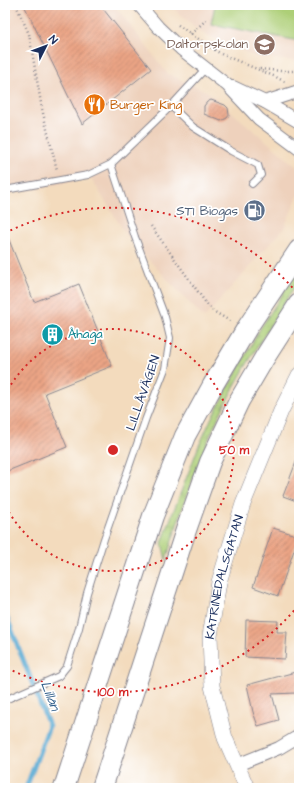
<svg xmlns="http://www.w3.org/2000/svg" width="304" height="793" viewBox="0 0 304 793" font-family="'Architects Daughter',sans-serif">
<defs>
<pattern id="grass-tufts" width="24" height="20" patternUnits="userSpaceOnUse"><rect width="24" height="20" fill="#adcf77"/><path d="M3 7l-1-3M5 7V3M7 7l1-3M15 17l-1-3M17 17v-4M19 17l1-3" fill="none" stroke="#94b269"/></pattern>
<pattern id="building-hatch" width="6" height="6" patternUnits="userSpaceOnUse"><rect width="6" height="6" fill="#eba485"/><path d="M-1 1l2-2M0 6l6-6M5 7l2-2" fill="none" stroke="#be8670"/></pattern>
</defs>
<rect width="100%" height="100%" fill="#fff"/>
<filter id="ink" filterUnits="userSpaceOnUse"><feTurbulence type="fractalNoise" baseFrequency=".025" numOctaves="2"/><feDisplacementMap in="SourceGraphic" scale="8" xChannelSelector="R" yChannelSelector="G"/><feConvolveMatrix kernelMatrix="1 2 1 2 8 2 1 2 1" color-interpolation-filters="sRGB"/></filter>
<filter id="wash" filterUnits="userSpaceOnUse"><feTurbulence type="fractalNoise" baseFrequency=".012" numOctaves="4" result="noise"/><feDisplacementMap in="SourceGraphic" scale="16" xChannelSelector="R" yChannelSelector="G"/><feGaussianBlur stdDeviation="0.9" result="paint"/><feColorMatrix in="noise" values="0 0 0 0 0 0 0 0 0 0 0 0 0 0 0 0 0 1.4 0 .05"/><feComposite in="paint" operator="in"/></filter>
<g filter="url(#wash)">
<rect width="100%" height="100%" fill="#f3dbbd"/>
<g fill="#eed1bc">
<polygon points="5,5 114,5 168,74 208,92 299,169 299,193 284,228 204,318 128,238 91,178 5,195"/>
<polygon points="169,5 299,5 299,61 256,57 201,32"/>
</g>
<path fill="url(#grass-tufts)" stroke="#647f6a" d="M299 268V281L291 292C266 333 240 373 219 416 197 463 181 511 166 560L162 543 172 515 198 448 211 419 260 329Z"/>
<polygon fill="#adcf77" stroke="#647f6a" points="215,5 299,5 299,41 211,24"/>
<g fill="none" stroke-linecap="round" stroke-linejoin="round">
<polyline stroke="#56a9d2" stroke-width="5" points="5,613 49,726 26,788"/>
</g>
<g id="blocks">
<g fill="url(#building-hatch)">
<polygon points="24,5 100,5 151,69 82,124"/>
<polygon points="211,100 225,105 228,108 229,115 227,118 221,121 204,114 204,106 207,102"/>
<polygon points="5,230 34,302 79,284 112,366 45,393 67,447 5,472"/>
<polygon points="298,457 299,457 299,502 283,496"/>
<polygon points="273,528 299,536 278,596 253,587"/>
<polygon points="246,620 278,621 277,632 287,632 285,659 245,657"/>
<polygon points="299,671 299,685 296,685 296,693 272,694 279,720 258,726 253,712 247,685"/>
</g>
</g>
</g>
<g filter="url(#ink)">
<use href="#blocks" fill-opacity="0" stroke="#87858e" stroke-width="1"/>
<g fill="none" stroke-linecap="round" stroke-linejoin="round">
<defs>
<g id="service">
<polyline points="171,106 193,127 231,151 258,165 261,175 252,184"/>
<polyline points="5,190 88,175 111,164 171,106 205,69"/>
<polyline points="5,700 59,676 67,666 79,628 87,593 104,539 146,418 165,369 170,338 165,317 135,237 111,164"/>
</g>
<g id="minor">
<polyline points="139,5 158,27 181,49 227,85 259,119 299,149"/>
<polyline points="233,87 265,102 299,122"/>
<polyline points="265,102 299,91"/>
<polyline points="237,765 279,748 299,736"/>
</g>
<g id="tertiary">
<path id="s1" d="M247 788 225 738 212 686 210 636 219 582 243 504 281 411 299 375"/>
</g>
<g id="primary">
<polyline points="64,788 153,516 185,436 213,385 247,328 299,250"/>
<polyline points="102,788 186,530 210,462 239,401 265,357 299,304"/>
</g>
</defs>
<use href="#service" stroke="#87858e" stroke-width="8"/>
<use href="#minor" stroke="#87858e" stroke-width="14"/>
<use href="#tertiary" stroke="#87858e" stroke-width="16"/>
<use href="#primary" stroke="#87858e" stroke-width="22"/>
<g stroke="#87858e" stroke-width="2.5" stroke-dasharray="1 3" stroke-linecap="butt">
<polyline points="16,5 29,34 42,109 57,170"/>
<polyline points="178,25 221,54 276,77 285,82"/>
<polyline points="191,34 206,20"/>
<polyline points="260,69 281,71 299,71"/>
<polyline points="151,226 206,303 213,311 230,321"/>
</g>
<use href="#service" stroke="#fff" stroke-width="6"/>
<use href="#minor" stroke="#fff" stroke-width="12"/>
<use href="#tertiary" stroke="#fff" stroke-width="15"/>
<use href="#primary" stroke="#fff" stroke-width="20"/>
</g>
</g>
<g fill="none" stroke="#d62828" stroke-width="2" stroke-dasharray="2 4">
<path d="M5 395A121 121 0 1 1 5 505"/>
<path d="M298 606A242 242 0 0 1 5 667M5 233A242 242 0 0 1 298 294"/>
</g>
<defs>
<symbol id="school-disc" viewBox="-11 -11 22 22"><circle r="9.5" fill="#8d6e63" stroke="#fff"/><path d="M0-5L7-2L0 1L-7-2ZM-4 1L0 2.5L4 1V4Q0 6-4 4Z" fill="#fff"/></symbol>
<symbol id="restaurant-disc" viewBox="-11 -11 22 22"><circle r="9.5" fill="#e8710a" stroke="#fff"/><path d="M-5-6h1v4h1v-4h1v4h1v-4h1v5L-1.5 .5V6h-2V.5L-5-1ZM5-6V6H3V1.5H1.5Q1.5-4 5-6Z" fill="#fff"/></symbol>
<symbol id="fuel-disc" viewBox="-11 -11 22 22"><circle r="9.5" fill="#5c6f8a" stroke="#fff"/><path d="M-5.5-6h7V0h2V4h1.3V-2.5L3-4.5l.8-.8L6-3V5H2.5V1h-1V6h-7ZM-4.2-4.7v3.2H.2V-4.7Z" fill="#fff"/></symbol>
<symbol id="building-disc" viewBox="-11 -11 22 22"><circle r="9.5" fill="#0f9aa8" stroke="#fff"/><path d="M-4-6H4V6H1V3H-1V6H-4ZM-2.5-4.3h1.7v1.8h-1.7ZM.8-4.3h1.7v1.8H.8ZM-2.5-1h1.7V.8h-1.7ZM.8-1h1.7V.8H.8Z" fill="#fff"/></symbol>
</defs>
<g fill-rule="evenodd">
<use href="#school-disc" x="252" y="32" width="25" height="25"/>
<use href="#restaurant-disc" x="82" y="92" width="25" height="25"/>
<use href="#fuel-disc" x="242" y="198" width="25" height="25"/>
<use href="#building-disc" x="40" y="322" width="25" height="25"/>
</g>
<g text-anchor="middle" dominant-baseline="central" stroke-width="3.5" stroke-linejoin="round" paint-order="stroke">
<g font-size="13" fill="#785e54" stroke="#fff" text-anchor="end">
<text x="248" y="44">Daltorpskolan</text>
</g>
<g font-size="13" fill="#c56008" stroke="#fff" text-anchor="start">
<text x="110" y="105">Burger King</text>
</g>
<g font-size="13" fill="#4e5e75" stroke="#fff" text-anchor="end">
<text x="238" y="211">ST1 Biogas</text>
</g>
<g font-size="13" fill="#0d838f" stroke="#fff" text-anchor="start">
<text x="68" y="334">Åhaga</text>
</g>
<g font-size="13" fill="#1b2f5e" stroke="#fff">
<text transform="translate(143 393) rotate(-71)">LILLÅVÄGEN</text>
<text stroke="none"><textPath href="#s1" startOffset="219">KATRINEDALSGATAN</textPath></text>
</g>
<g font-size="14" font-style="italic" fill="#33608c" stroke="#fff">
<text transform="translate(50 696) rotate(69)">Lillån</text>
</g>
</g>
<circle cx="113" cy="450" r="6" fill="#d62828" stroke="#fff" stroke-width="2"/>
<g font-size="12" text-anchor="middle" font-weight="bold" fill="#d62828" stroke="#fff" stroke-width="3.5" stroke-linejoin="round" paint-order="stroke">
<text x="234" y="454">50 m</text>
<text x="113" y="696">100 m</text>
</g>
<rect width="304" height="793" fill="none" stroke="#fff" stroke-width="20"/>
<g transform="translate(46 46) rotate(48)" stroke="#ffffff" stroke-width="3" paint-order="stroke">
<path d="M0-3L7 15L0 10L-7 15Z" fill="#1b2f5e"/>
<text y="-6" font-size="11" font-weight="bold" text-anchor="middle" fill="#1b2f5e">N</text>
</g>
</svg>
